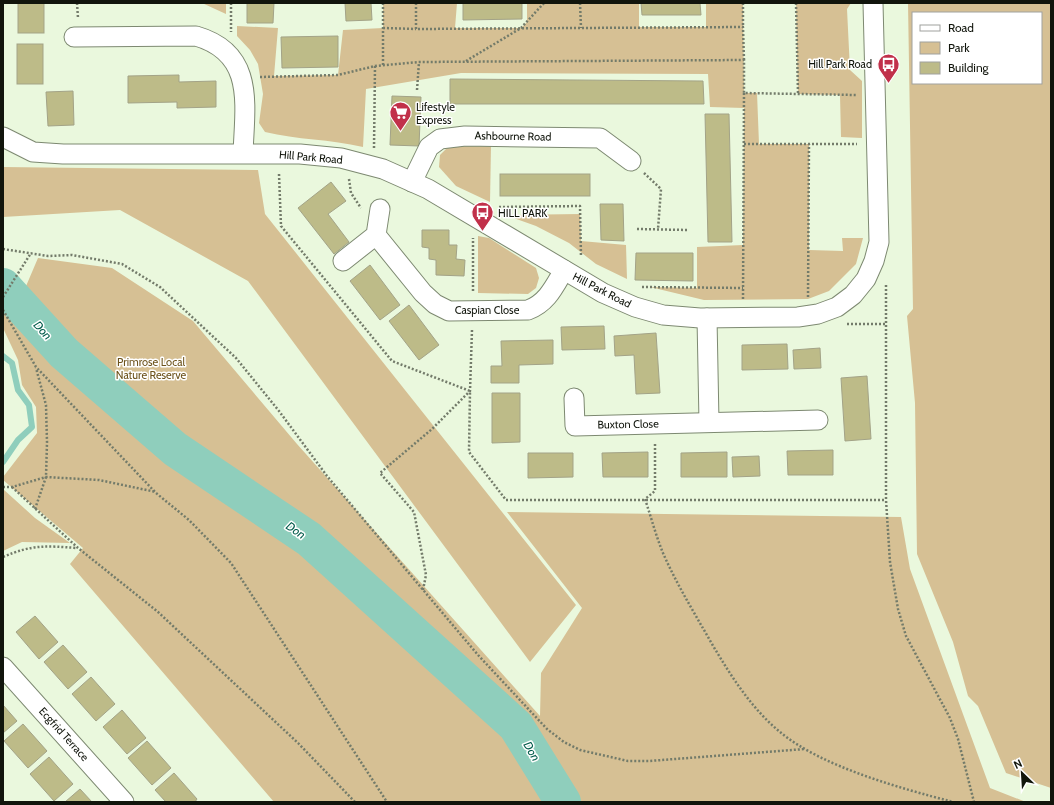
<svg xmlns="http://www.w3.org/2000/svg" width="1054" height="805" viewBox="0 0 1054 805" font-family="Cabin,sans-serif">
<rect width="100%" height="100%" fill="#eaf8dd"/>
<g fill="#d6c094" fill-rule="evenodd">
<polygon points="202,3 226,3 226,14"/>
<path d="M383 3H457L455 28H521L527 22V3H639V27H706V3H743L744 93H757L759 144H809V250L843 251 842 238H863L856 264 829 291 808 299 704 300 650 287 697 288V247L743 245 744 108 710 107 708 74 461 73 366 89 363 147C330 139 297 140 265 132L259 123 263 94 258 64 250 50 237 36V26L278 28 274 76 338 75 343 30 383 28Z"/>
<polygon points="796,3 851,3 847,9 850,70 862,81 862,138 841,137 840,95 798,94"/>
<path d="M908 3H1051V788L1006 773 978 706 968 696 953 642 917 554 915 403 907 316 913 309ZM913 13H1041V83H913Z"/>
<polygon points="491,145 490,202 456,186 439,167 440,155 449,146"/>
<polygon points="3,167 258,170 265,214 576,605 530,662 248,281 120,210 3,217"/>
<polygon points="580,214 581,241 626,245 627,279 596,264 569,243 536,226 505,215"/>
<polygon points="478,236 489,238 536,268 539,278 536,288 528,294 478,293"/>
<polygon points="38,258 112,268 193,321 297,444 540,716 541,673 582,608 507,512 901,517 910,569 990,788 1026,802 274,802 70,564 83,548 3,480 3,477 37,433 36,407 22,385 18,360 3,328 3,302 7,300 15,312"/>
<polygon points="3,489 35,518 70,543 22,542 3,551"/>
</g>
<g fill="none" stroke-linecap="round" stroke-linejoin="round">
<polyline stroke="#8fcebc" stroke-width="6" points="3,356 12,363 18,390 29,405 32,427 18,440 3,462"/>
<polyline stroke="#8fcebc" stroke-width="36" points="3,286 64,353 175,449 309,539 516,726 563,802"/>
</g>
<g fill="#bdbb88" stroke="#a3a387">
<rect x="18" y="3" width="26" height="30"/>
<polygon points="247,3 274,3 273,23 247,23"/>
<polygon points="345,3 371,3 372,20 346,21"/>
<polygon points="463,3 522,3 522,19 463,20"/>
<polygon points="641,3 700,3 701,15 642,15"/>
<polygon points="338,36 338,67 282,68 281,37"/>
<rect x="17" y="44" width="26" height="40"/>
<polygon points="179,75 179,82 216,81 216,107 177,108 177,102 128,103 128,76"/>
<polygon points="450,79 703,81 704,104 450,104"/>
<polygon points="73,91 74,125 48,126 46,92"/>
<polygon points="392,96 421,97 419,146 390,145"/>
<polygon points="705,114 729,114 732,242 708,242"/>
<rect x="500" y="174" width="90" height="22"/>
<polygon points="331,182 346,201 328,214 349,242 334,254 298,208"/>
<polygon points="600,204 623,204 624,241 601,240"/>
<polygon points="422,230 449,230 449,245 457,245 456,259 465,260 464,276 436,275 436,260 429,259 429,248 422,247"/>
<polygon points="636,253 693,253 693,281 635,280"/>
<polygon points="370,265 400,305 380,320 350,281"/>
<polygon points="409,305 439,345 419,360 389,321"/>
<polygon points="604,326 605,349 562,350 561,327"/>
<polygon points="656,333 660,393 636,394 634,355 615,356 614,336"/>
<polygon points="553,340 553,364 519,365 519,383 491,383 491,366 502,366 501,341"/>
<polygon points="787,344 788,369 742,370 742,345"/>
<polygon points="820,348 821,368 794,369 793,350"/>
<polygon points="867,376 871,439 845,441 841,378"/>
<polygon points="492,393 520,393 520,442 492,443"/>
<polygon points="833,450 833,475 788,475 787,451"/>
<polygon points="648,452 648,477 603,477 602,453"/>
<polygon points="727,452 727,477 681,477 681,453"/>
<polygon points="528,453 573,453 573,477 528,478"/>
<polygon points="759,456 760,476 733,477 732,457"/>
<polygon points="35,616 58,642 39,659 16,632"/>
<polygon points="63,645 87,672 68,689 44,662"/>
<polygon points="91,677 115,704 96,721 72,694"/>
<polygon points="3,705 17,721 3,733"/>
<polygon points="122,710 146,738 127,754 103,727"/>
<polygon points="23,724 47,751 28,768 4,741"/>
<polygon points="147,741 171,768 152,785 128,758"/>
<polygon points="49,757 73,784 54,801 30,774"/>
<polygon points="174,773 197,799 195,802 166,802 155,790"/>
<polygon points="80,789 92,802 65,802"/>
</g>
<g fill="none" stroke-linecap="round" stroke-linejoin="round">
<defs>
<g id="minor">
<path d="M74 37 196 36C255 53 245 104 243 153"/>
<polyline points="3,137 33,152 63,154 300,154 341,158 383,169 428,189 603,293 635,307 663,315 700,318 798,317 818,314 837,307 853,295 866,279 874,261 879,242 873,3"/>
<polyline points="412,182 429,147 440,139 465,136 600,138 631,161"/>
<path d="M376 235 423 293 435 304 449 311 528 310C547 303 554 287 564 270"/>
<polyline points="343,261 376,235 380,209"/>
<polyline points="707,318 709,422"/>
<polyline points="574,398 575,426 818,420"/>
<polyline points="3,667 124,802"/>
</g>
</defs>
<use href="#minor" stroke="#7d8971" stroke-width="21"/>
<g stroke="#737b6a" stroke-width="2.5" stroke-dasharray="2 2" stroke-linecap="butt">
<polyline points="77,3 78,18"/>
<polyline points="231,3 231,32"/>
<polyline points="383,3 383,66"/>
<polyline points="416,3 416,29 743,27 744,60"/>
<polyline points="580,3 581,28"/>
<polyline points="743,3 743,27"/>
<polyline points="796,3 798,94"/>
<polyline points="383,28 416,29"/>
<polyline points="466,61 521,28 544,3"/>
<polyline points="260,77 338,75 375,66 419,62 744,60 744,93 856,95"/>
<polyline points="417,90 419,62"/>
<polyline points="744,144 857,144"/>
<polyline points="374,148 375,66"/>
<polyline points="644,173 661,189 658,229"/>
<polyline points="279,174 281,226 392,361 470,391 469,452 506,500 886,500"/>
<polyline points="349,179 351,193 361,208"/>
<polyline points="499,207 580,206 581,257"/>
<polyline points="637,229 688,230"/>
<polyline points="3,249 48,256 72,255 122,264 160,287 236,358 279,411 327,476 478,655 547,729 564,742 580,750 628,761 649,761 805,749"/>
<polyline points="886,285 886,500 890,562 898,609 906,636 950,718 958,739 974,802"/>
<polyline points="642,287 743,288"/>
<polyline points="473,291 473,238"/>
<polyline points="3,297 31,253"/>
<polyline points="808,297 809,144"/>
<polyline points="743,299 744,93"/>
<polyline points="3,310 36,367 156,493 189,520 231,563 387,802"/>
<polyline points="847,324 886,324"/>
<path d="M655 444V491L645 499C651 517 656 536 663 553 677 585 695 614 712 644 731 676 751 708 780 732 822 767 900 788 953 802"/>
<polyline points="3,487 12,487 46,477 99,480 156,492"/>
<polyline points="12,487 78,548 158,612 298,743 355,802"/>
<polyline points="35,509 46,477 47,442 46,405 36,368"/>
<path d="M3 557C33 544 46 546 77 548"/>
<polyline points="423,590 426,575 414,512 380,473 432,429 470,391 472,330"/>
</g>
<use href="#minor" stroke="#fff" stroke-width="19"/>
</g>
<defs>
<symbol id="bus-pin" viewBox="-11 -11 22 30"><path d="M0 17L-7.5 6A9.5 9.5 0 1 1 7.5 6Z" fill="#c1304a" stroke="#fff"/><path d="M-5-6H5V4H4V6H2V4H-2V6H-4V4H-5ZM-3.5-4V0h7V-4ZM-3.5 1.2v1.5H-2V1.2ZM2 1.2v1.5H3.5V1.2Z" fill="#fff"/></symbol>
<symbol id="supermarket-pin" viewBox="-11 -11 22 30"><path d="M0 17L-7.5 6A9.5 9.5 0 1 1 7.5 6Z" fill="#c1304a" stroke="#fff"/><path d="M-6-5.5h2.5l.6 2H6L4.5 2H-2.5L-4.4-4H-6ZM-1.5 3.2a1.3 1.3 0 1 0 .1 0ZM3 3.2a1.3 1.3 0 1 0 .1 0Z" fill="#fff"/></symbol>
</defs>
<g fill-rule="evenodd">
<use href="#bus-pin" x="876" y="52" width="25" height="34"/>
<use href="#supermarket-pin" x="388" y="100" width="25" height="34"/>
<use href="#bus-pin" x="470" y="200" width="25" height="34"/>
</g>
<g text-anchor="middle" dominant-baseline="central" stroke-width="3" stroke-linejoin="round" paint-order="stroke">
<g font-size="11" fill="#11150c" stroke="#fff" text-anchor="start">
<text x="872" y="64" text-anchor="end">Hill Park Road</text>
<text x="416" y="107">Lifestyle<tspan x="416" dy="13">Express</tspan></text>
<text x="498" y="213">HILL PARK</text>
</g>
<g font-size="11" fill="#11150c" stroke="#fff">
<text transform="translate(513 136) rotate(1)">Ashbourne Road</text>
<text transform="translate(311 157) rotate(5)">Hill Park Road</text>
<text transform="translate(602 290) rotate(27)">Hill Park Road</text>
<text x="487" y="310">Caspian Close</text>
<text transform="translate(628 424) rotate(-1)">Buxton Close</text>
<text transform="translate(64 734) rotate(48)">Ecgfrid Terrace</text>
</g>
<g font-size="11" fill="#6c521b" stroke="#fff">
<text x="151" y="362">Primrose Local<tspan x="151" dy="13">Nature Reserve</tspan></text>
</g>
<g font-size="12" font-style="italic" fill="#035c4b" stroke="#fff">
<text transform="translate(43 330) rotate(48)">Don</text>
<text transform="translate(296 530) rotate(34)">Don</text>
<text transform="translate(532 751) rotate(59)">Don</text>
</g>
</g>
<rect width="1054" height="805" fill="none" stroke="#11150c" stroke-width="8"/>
<rect x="912" y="12" width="130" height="72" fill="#ffffff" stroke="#a0a19e"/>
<rect x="920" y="25" width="20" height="6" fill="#ffffff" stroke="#a0a19e"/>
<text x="948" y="32" font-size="12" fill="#11150c">Road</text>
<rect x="920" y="42" width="20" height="12" fill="#d6c094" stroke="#a0a19e"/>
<text x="948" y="52" font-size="12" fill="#11150c">Park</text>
<rect x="920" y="62" width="20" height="12" fill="#bdbb88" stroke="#a0a19e"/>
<text x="948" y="72" font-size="12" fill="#11150c">Building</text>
<g transform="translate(1022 773) rotate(335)" stroke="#ffffff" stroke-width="3" paint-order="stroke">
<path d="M0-3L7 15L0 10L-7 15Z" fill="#11150c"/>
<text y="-6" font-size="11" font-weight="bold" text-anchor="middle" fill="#11150c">N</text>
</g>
</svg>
